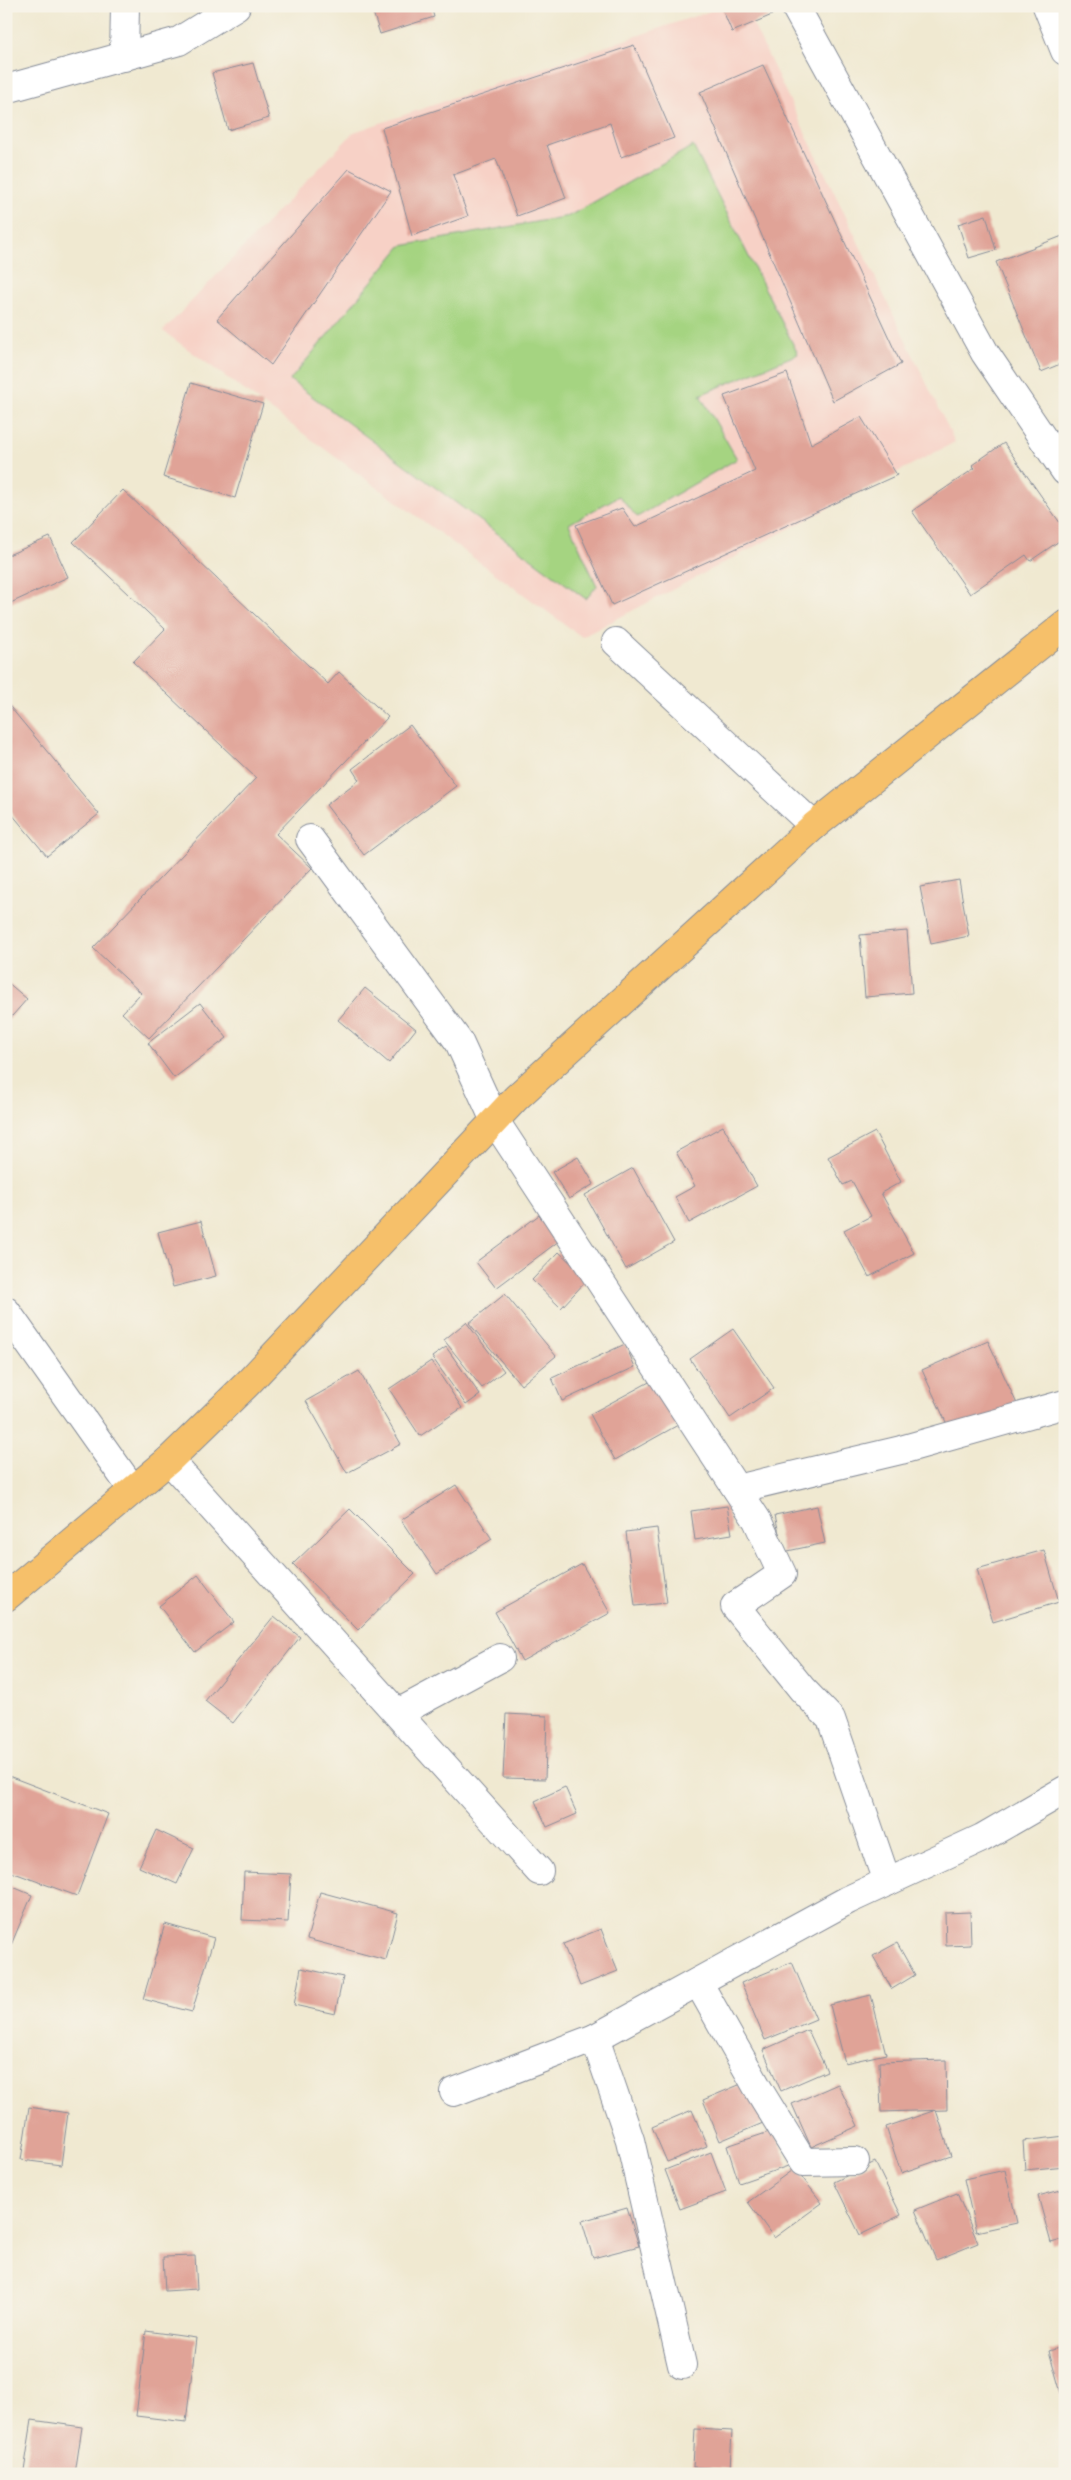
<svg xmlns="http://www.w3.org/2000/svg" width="1071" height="2480" viewBox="0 0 1071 2480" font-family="Kalam,sans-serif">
<rect width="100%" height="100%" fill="#f7f3e8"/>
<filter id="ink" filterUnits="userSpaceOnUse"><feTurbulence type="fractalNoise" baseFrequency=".02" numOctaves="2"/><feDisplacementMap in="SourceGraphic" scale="10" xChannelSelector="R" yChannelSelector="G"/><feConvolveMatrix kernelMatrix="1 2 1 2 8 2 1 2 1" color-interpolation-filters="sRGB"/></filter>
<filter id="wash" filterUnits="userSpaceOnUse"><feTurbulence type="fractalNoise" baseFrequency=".0096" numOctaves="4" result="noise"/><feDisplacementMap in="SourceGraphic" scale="20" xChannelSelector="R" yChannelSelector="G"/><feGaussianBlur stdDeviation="1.12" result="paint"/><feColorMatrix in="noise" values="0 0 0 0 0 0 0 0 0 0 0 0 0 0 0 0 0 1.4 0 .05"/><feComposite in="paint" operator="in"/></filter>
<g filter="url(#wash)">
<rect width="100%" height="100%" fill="#f0e9d1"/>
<polygon fill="#f7d1c6" points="725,6 744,6 955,442 582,637 163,331 354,132"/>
<polygon fill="#a5d481" stroke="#608270" points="693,146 798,354 700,395 737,459 637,517 619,496 569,524 597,586 586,599 290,380 401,246 569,216"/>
<g id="blocks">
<g fill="#e0a397">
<polygon points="371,6 431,6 434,17 380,34"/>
<polygon points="721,6 769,6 772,15 732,32"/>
<polygon points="634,45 674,138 621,157 610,123 547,145 566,198 517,216 496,159 453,175 468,216 412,236 382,128"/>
<polygon points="253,63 269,118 228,130 212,73"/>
<polygon points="763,65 901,364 833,401 700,92"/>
<polygon points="349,169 391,191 271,365 217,319"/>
<polygon points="986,215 996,250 969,258 958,224"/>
<polygon points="1065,235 1065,362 1041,372 996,262"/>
<polygon points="787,373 811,444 861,417 897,475 612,605 576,525 622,508 635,527 755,471 724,396"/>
<polygon points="191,383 263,404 235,498 163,477"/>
<polygon points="1004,443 1065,530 1065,537 1030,561 1026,555 970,594 912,511 975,468 972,465"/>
<polygon points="123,490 328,684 339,672 388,717 276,834 312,868 149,1038 122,1013 141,993 93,948 256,778 133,662 165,629 73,542"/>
<polygon points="50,537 68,577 6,605 6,556"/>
<polygon points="6,702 99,814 47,856 6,807"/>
<polygon points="410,725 456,786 364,855 326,805 359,780 352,769"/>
<polygon points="959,880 969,936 931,944 920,887"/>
<polygon points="907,931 912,993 865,997 860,935"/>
<polygon points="6,981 27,999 6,1023"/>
<polygon points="365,988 416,1029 389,1063 338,1020"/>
<polygon points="200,1003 227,1038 174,1078 148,1043"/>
<polygon points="723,1126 757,1186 689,1223 675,1197 695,1186 676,1152"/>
<polygon points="875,1132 901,1182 881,1193 914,1253 869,1277 844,1230 871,1216 852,1181 843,1185 828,1157"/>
<polygon points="578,1157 594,1184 569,1199 552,1172"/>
<polygon points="633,1168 674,1242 626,1269 585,1195"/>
<polygon points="539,1215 559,1241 496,1288 476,1262"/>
<polygon points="201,1221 216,1276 173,1287 158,1232"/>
<polygon points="559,1252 588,1279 561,1308 532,1280"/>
<polygon points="505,1294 556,1356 521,1385 469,1323"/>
<polygon points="466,1322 504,1371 482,1388 444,1340"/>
<polygon points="733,1329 774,1388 730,1418 690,1359"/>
<polygon points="988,1341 1017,1404 951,1433 922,1370"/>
<polygon points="625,1344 635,1367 562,1401 552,1378"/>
<polygon points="446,1347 480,1395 466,1405 432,1357"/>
<polygon points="431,1361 462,1408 420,1436 389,1389"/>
<polygon points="359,1371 401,1444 347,1473 306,1401"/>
<polygon points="653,1380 678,1425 615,1460 590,1414"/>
<polygon points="456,1485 492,1539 437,1574 401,1520"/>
<polygon points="727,1506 732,1534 695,1540 691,1511"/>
<polygon points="817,1506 825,1543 783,1552 775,1515"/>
<polygon points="350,1509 415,1574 358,1630 293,1564"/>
<polygon points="657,1528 667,1603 635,1606 626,1532"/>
<polygon points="1044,1550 1059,1602 993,1622 977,1569"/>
<polygon points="582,1564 610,1613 522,1661 495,1612"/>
<polygon points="198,1575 234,1622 195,1652 159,1606"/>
<polygon points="274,1616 300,1637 233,1723 205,1701"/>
<polygon points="506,1714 547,1716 545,1779 503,1778"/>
<polygon points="6,1775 108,1814 77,1896 6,1870"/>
<polygon points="565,1787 577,1814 547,1827 535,1801"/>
<polygon points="156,1830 194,1848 177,1884 139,1867"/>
<polygon points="244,1872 291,1874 288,1922 242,1920"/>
<polygon points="6,1884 32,1895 6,1957"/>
<polygon points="320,1892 398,1913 386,1960 307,1939"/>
<polygon points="970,1912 971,1945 946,1946 945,1913"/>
<polygon points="165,1924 214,1938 192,2012 143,1999"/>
<polygon points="601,1929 618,1971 580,1986 563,1944"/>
<polygon points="897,1943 915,1975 892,1989 873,1956"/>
<polygon points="792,1962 816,2019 765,2040 741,1983"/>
<polygon points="301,1968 343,1977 335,2014 294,2005"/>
<polygon points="871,1995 886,2054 845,2063 830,2005"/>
<polygon points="808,2030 827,2071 781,2091 763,2050"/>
<polygon points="946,2060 947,2110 881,2112 879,2062"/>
<polygon points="746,2082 763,2123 720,2141 703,2100"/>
<polygon points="838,2084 858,2126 811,2147 792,2104"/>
<polygon points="29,2107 68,2113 61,2165 21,2160"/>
<polygon points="692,2110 707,2146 667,2162 652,2127"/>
<polygon points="936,2110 951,2156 901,2173 886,2127"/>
<polygon points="775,2130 788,2166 739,2183 727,2146"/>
<polygon points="1065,2136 1065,2166 1025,2170 1023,2141"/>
<polygon points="711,2152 726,2192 680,2209 665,2170"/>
<polygon points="875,2162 901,2215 860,2235 834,2182"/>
<polygon points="795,2168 822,2203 774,2238 748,2202"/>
<polygon points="1005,2170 1017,2223 976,2232 964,2179"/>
<polygon points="1065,2189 1065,2239 1051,2243 1038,2196"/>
<polygon points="957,2193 978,2243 936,2260 915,2210"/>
<polygon points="627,2208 639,2246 593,2258 582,2221"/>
<polygon points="195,2256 197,2289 165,2291 163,2257"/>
<polygon points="146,2331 196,2338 186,2422 136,2416"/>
<polygon points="1065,2346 1065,2404 1064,2404 1049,2351"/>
<polygon points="32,2420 82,2427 75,2474 24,2471"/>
<polygon points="695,2429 732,2431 730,2469 693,2467"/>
</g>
</g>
</g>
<g filter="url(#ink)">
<use href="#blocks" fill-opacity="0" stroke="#868c98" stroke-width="1"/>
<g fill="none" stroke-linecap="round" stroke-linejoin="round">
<defs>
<g id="minor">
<polyline points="795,6 985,353 1065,471"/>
<polyline points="1047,6 1065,51"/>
<polyline points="124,57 125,6"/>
<polyline points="6,89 179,41 236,6"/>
<polyline points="616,642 814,826"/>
<polyline points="310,839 459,1042 495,1121 757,1520 782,1574 735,1606 802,1689 831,1719 887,1882"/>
<polyline points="6,1311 133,1490"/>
<polyline points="169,1460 539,1871"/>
<polyline points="737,1489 901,1450 1065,1404"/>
<polyline points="398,1713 500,1658"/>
<polyline points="698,1982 760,2092 803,2162 855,2161"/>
<polyline points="595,2038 630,2140 682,2365"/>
<polyline points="454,2092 595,2038 848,1900 982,1838 1065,1790"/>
</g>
<polyline id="major" points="6,1597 169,1460 247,1384 516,1098 814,826 1065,625"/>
</defs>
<use href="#minor" stroke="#868c98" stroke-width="30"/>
<use href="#major" stroke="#868c98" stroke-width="30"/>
<use href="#minor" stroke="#fff" stroke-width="28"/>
<use href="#major" stroke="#f6c06b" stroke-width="28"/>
</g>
</g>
<rect width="1071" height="2480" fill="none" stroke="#f7f3e8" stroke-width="25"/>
</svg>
